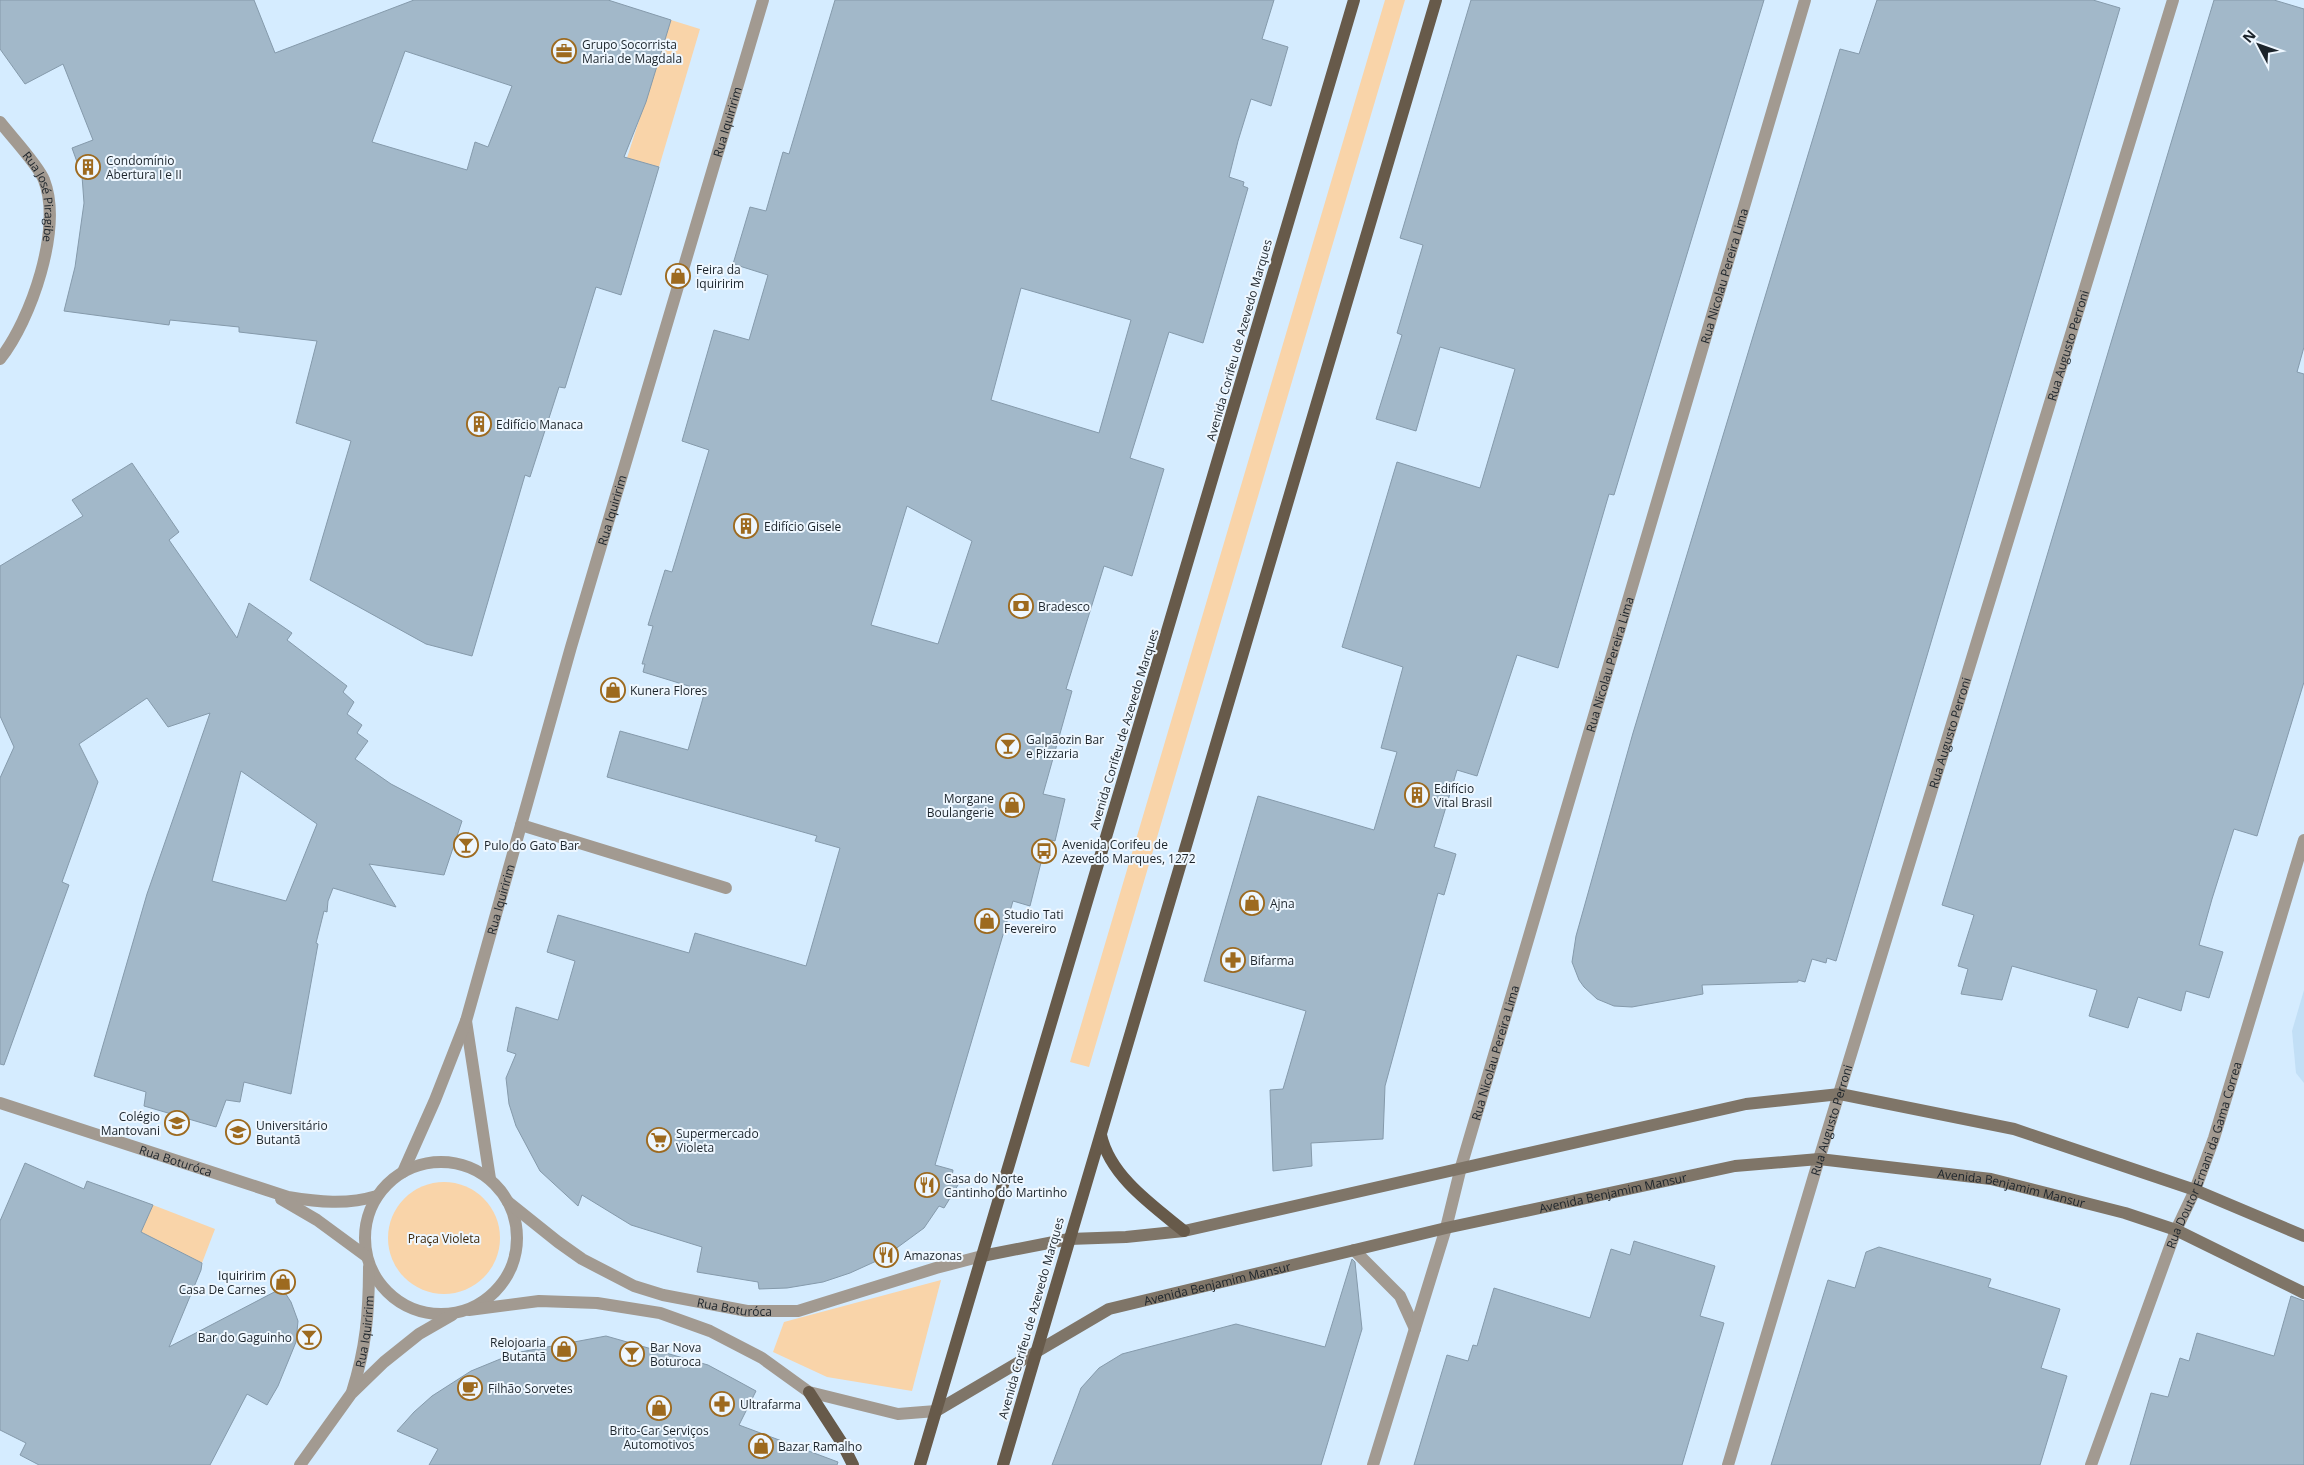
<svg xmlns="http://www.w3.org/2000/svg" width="2304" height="1465" viewBox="0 0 2304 1465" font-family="'Open Sans',sans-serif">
<rect width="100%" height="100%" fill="#d5ecff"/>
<polygon fill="#c2dff6" points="2304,990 2304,1083 2296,1073 2292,1031"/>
<g fill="#f9d4a9">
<polygon points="1385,0 1405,0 1089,1067 1070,1062"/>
<polygon points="671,20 700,29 659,167 627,158"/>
<circle cx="444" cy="1238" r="56"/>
<polygon points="153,1205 215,1229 202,1263 141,1232"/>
<polygon points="941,1280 912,1391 827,1377 773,1352 784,1322"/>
</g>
<g fill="#a2b8c9" stroke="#859aab" fill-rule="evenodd">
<path d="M0 0H254L275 53 414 0H608L671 20 646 102 624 157 659 167 621 295 596 287 565 388 559 387 530 477 525 475 472 656 426 644 310 580 351 441 296 423 317 341 239 332V327L170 320 169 325 64 311 75 267 84 203 82 176 72 148 93 140 63 64 25 84 0 49ZM405 51 512 86 488 147 475 142 467 170 372 142Z"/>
<path d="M835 0H1274L1262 39 1288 47 1271 106 1251 99 1238 141 1229 177 1244 182 1243 186 1248 188 1203 343 1169 332 1130 458 1164 469 1132 576 1104 566 1066 689 1072 691 1043 794 1065 799 1055 841 1047 839 1030 906 1013 901 935 1165 953 1170 952 1177 961 1180 944 1208 939 1206 924 1228 883 1258 850 1273 823 1282 787 1288 759 1289 758 1282 697 1272 702 1247 631 1225 582 1195 578 1206 540 1171 516 1126 509 1104 506 1078 516 1054 507 1051 516 1007 558 1020 575 961 547 952 558 915 689 953 695 933 806 966 840 848 815 841 817 836 607 777 620 731 688 750 705 691 643 672 645 664H642L653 626 648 625 665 570 672 572 709 450 682 441 714 330 749 340 768 275 733 264 750 207 766 211 783 152 789 154ZM1021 288 1131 320 1099 433 991 400ZM907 506 972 541 938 644 871 625Z"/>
<polygon points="1471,0 1764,0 1614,495 1609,494 1558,668 1517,655 1477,776 1457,770 1434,847 1456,854 1444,895 1438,893 1385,1086 1383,1139 1311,1143 1312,1166 1273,1171 1270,1090 1283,1089 1306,1011 1204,981 1258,796 1374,830 1397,752 1381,748 1403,667 1342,647 1397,462 1480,488 1515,369 1440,347 1416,431 1376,419 1402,335 1397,333 1423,245 1400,238"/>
<polygon points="1877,0 2093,0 2120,8 1836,961 1827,958 1826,963 1812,959 1805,982 1798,980 1798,982 1702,985 1703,994 1632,1007 1614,1006 1597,999 1584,987 1579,980 1572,962 1576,936 1633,733 1840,49 1859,54"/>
<polygon points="2214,0 2274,0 2304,9 2304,347 2297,372 2304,374 2304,682 2257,836 2234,829 2212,899 2199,945 2223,952 2209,998 2186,991 2181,1011 2138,997 2128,1028 2089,1016 2097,990 2012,966 2002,1000 1961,994 1968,969 1958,966 1974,915 1942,905"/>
<path d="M132 463 179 532 169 540 237 638 249 603 292 633 287 640 347 686 343 692 354 702 347 714 362 725 357 733 368 741 355 759 391 784 462 821 444 875 369 864 396 907 333 888 328 901 327 912 324 911 316 943 318 944 291 1094 244 1082 240 1102 226 1100 216 1127 144 1106 146 1092 94 1076 147 894 210 713 168 727 147 698 79 744 98 782 62 882 69 885 4 1065 0 1064V778L14 747 0 716V566L83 516 72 500ZM241 771 317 824 286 901 212 881Z"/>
<polygon points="25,1163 84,1189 87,1181 153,1205 141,1232 202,1263 201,1270 169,1347 282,1288 291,1302 298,1321 296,1342 278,1386 267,1405 247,1394 210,1465 39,1465 20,1455 26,1443 0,1430 0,1221"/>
<polygon points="1634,1241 1715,1266 1700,1316 1724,1323 1682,1465 1414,1465 1447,1355 1468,1361 1473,1345 1477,1346 1494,1288 1590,1318 1611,1249 1630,1255"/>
<polygon points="1879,1247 1991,1279 1988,1287 2060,1309 2041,1368 2067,1376 2040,1465 1771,1465 1828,1280 1855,1288 1866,1252"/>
<polygon points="1352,1259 1355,1262 1362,1329 1321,1465 1052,1465 1081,1388 1099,1368 1122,1354 1236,1324 1325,1347"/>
<polygon points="2291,1296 2304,1301 2304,1465 2130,1465 2151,1393 2168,1397 2180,1358 2189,1361 2197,1333 2274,1356"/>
<polygon points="606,1336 708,1365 734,1379 756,1391 739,1425 838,1462 837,1465 429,1465 438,1449 397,1431 414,1412 432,1396 471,1371 515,1353"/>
</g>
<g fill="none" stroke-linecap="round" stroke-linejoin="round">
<polyline stroke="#a29a91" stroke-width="12" points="521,825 726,888"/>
<g stroke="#a29a91" stroke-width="12">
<path id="s1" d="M0 122C10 135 39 166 44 180 63 228 31 320 0 359"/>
<polyline points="466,1021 490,1179"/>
<path id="s2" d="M0 1103 288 1197C318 1202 347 1205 377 1196"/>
<circle cx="441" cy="1238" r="76"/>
<path id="s3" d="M403 1172 435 1100 466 1021 571 647 763 0"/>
<polyline points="281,1199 317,1220 366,1256"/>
<path id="s4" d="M508 1202 558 1242 582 1259 634 1286 663 1295 747 1311H798L936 1268 982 1256"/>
<polyline points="1354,1250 1400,1296 1415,1329"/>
<polyline points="469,1310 539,1301 597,1303 660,1313 710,1331 762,1358 809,1392 898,1414 936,1411"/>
<path id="s5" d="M352 1392C366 1348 369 1313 369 1267"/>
<polyline points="300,1465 351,1394 384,1362 419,1334 452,1315"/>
<path id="s6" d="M1373 1465 1446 1228 1461 1167 1805 0"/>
<path id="s7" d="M1728 1465 1819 1159 2173 0"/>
<path id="s8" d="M2091 1465 2176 1230 2195 1190 2214 1138 2304 840"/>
</g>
<g stroke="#7f7568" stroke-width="12">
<polyline points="982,1256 1069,1239 1126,1237 1184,1231 1746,1104 1840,1094 2014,1129 2195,1190 2304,1236"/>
<path id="s9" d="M936 1411 1109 1309 1446 1228 1735 1166 1819 1159 1991 1179 2125 1213 2176 1230 2304 1293"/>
</g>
<g stroke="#675a4a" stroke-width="12">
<path d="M1101 1135C1110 1176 1152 1205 1184 1231"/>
<polyline points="809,1392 842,1443 853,1465"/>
<polyline points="920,1465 1354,0"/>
<polyline points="1003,1465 1436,0"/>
</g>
</g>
<defs>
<symbol id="office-ring" viewBox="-11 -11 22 22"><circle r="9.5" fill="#eef7ff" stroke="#9d6a1f" stroke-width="1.5"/><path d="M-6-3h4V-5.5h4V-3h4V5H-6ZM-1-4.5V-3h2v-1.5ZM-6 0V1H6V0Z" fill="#9d6a1f"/></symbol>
<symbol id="building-ring" viewBox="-11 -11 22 22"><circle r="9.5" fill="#eef7ff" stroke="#9d6a1f" stroke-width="1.5"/><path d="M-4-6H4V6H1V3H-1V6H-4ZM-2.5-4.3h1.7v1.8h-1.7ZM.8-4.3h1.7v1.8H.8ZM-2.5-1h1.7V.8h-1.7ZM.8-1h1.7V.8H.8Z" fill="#9d6a1f"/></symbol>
<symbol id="shop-ring" viewBox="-11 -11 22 22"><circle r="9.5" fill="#eef7ff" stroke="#9d6a1f" stroke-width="1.5"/><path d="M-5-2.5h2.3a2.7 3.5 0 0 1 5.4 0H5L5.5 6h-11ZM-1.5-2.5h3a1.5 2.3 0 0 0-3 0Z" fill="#9d6a1f"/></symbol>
<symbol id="bank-ring" viewBox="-11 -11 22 22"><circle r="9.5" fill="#eef7ff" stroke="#9d6a1f" stroke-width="1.5"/><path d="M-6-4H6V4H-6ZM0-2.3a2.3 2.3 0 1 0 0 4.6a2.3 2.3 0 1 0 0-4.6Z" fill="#9d6a1f"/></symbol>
<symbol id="bar-ring" viewBox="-11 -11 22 22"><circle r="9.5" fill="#eef7ff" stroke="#9d6a1f" stroke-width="1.5"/><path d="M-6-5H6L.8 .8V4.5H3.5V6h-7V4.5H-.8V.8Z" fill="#9d6a1f"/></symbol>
<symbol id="bus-ring" viewBox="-11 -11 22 22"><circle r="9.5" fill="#eef7ff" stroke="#9d6a1f" stroke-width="1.5"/><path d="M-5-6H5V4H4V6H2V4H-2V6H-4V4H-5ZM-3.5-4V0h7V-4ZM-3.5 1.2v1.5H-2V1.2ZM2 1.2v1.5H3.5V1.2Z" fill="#9d6a1f"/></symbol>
<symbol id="pharmacy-ring" viewBox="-11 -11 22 22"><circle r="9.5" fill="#eef7ff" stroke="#9d6a1f" stroke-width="1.5"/><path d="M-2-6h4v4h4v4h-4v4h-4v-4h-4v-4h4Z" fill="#9d6a1f"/></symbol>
<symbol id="school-ring" viewBox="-11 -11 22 22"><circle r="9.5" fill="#eef7ff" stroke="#9d6a1f" stroke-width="1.5"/><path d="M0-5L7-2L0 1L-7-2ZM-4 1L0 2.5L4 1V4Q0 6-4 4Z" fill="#9d6a1f"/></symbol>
<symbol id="university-ring" viewBox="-11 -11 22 22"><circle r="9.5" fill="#eef7ff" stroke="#9d6a1f" stroke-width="1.5"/><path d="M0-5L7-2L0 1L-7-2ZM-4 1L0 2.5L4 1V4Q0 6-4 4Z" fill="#9d6a1f"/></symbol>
<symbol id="supermarket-ring" viewBox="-11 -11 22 22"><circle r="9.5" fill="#eef7ff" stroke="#9d6a1f" stroke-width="1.5"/><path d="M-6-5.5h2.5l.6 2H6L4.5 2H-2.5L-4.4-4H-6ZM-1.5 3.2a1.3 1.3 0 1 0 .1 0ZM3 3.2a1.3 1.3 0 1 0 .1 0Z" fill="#9d6a1f"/></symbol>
<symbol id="restaurant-ring" viewBox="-11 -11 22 22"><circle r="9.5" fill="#eef7ff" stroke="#9d6a1f" stroke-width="1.5"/><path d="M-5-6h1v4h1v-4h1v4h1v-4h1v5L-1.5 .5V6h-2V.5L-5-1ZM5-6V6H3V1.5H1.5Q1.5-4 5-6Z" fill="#9d6a1f"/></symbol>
<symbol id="cafe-ring" viewBox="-11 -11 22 22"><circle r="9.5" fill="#eef7ff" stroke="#9d6a1f" stroke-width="1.5"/><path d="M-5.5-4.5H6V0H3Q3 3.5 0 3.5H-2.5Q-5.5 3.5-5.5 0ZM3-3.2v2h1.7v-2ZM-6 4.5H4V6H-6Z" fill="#9d6a1f"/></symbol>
</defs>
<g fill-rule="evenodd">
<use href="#office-ring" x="550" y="37" width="28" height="28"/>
<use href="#building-ring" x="74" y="153" width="28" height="28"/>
<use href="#shop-ring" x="664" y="262" width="28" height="28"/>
<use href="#building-ring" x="465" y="410" width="28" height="28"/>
<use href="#building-ring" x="732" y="512" width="28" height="28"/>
<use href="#bank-ring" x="1007" y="592" width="28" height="28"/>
<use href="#shop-ring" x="599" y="676" width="28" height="28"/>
<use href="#bar-ring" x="994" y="732" width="28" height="28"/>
<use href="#building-ring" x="1403" y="781" width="28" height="28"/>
<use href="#shop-ring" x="998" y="791" width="28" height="28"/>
<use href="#bar-ring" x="452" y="831" width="28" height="28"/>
<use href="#bus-ring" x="1030" y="837" width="28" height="28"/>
<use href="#shop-ring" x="1238" y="889" width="28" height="28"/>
<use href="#shop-ring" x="973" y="907" width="28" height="28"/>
<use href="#pharmacy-ring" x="1219" y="946" width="28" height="28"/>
<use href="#school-ring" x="163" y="1109" width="28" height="28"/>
<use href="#university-ring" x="224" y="1118" width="28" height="28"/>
<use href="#supermarket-ring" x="645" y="1126" width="28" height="28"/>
<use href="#restaurant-ring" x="913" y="1171" width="28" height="28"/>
<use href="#restaurant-ring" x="872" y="1241" width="28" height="28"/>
<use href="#shop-ring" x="269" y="1268" width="28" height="28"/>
<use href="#bar-ring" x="295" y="1323" width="28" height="28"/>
<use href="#shop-ring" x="550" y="1335" width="28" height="28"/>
<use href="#bar-ring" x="618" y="1340" width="28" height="28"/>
<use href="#cafe-ring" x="456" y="1374" width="28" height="28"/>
<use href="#pharmacy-ring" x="708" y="1390" width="28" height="28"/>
<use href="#shop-ring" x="645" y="1394" width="28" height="28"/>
<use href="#shop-ring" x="747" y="1432" width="28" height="28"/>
</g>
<g text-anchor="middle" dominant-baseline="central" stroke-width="4" stroke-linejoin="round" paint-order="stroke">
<g font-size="12" fill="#1c242b" stroke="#eef7ff" text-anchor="start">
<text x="582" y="44">Grupo Socorrista<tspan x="582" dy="14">Maria de Magdala</tspan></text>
<text x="106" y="160">Condomínio<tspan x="106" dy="14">Abertura I e II</tspan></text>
<text x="696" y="269">Feira da<tspan x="696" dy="14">Iquiririm</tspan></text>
<text x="496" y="424">Edifício Manaca</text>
<text x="764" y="526">Edifício Gisele</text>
<text x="1038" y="606">Bradesco</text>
<text x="630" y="690">Kunera Flores</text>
<text x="1026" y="739">Galpãozin Bar<tspan x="1026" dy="14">e Pizzaria</tspan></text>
<text x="1434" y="788">Edifício<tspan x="1434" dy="14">Vital Brasil</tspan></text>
<text x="994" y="798" text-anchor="end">Morgane<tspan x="994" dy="14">Boulangerie</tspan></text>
<text x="1062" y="844">Avenida Corifeu de<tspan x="1062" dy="14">Azevedo Marques, 1272</tspan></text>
<text x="484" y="845">Pulo do Gato Bar</text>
<text x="1270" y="903">Ajna</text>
<text x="1004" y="914">Studio Tati<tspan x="1004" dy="14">Fevereiro</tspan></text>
<text x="1250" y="960">Bifarma</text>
<text x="160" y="1116" text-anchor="end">Colégio<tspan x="160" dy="14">Mantovani</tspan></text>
<text x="256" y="1125">Universitário<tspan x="256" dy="14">Butantã</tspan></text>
<text x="676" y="1133">Supermercado<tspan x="676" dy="14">Violeta</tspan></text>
<text x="944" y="1178">Casa do Norte<tspan x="944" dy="14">Cantinho do Martinho</tspan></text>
<text x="904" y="1255">Amazonas</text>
<text x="266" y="1275" text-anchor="end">Iquiririm<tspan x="266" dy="14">Casa De Carnes</tspan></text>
<text x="292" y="1337" text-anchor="end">Bar do Gaguinho</text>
<text x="546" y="1342" text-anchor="end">Relojoaria<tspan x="546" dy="14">Butantã</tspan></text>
<text x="650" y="1347">Bar Nova<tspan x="650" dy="14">Boturoca</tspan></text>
<text x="488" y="1388">Filhão Sorvetes</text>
<text x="740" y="1404">Ultrafarma</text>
<text x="659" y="1430" text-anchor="middle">Brito-Car Serviços<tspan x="659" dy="14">Automotivos</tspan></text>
<text x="778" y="1446">Bazar Ramalho</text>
</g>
<g font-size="12" fill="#1c242b" stroke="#eef7ff">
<text stroke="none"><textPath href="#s3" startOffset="1100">Rua Iquiririm</textPath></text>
<text stroke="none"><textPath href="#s1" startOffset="88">Rua José Piragibe</textPath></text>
<text stroke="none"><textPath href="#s6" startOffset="1240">Rua Nicolau Pereira Lima</textPath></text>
<text transform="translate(1239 340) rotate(-74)">Avenida Corifeu de Azevedo Marques</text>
<text stroke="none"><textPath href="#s7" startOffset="1170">Rua Augusto Perroni</textPath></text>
<text stroke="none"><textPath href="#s3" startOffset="695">Rua Iquiririm</textPath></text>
<text stroke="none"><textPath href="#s6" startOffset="835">Rua Nicolau Pereira Lima</textPath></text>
<text transform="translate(1124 729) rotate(-73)">Avenida Corifeu de Azevedo Marques</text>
<text stroke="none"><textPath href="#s7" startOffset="765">Rua Augusto Perroni</textPath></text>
<text stroke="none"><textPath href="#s3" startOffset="290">Rua Iquiririm</textPath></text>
<text stroke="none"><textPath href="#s6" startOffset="430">Rua Nicolau Pereira Lima</textPath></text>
<text stroke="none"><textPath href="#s7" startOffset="360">Rua Augusto Perroni</textPath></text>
<text stroke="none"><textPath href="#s8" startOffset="330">Rua Doutor Ernani da Gama Correa</textPath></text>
<text stroke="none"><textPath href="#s2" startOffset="185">Rua Boturóca</textPath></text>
<text stroke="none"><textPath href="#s9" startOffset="1122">Avenida Benjamim Mansur</textPath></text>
<text stroke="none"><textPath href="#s9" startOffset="718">Avenida Benjamim Mansur</textPath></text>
<text stroke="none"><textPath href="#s9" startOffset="312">Avenida Benjamim Mansur</textPath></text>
<text stroke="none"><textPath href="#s4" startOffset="255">Rua Boturóca</textPath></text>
<text transform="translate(1031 1318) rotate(-74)">Avenida Corifeu de Azevedo Marques</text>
<text stroke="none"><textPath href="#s5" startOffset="62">Rua Iquiririm</textPath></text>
</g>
<g font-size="12" fill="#3c2609" stroke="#eef7ff">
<text x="444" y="1238">Praça Violeta</text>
</g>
</g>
<g transform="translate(2259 45) rotate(311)" stroke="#eef7ff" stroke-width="4" paint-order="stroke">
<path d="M0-4L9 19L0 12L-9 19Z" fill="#1c242b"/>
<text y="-8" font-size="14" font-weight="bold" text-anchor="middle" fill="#1c242b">N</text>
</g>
</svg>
